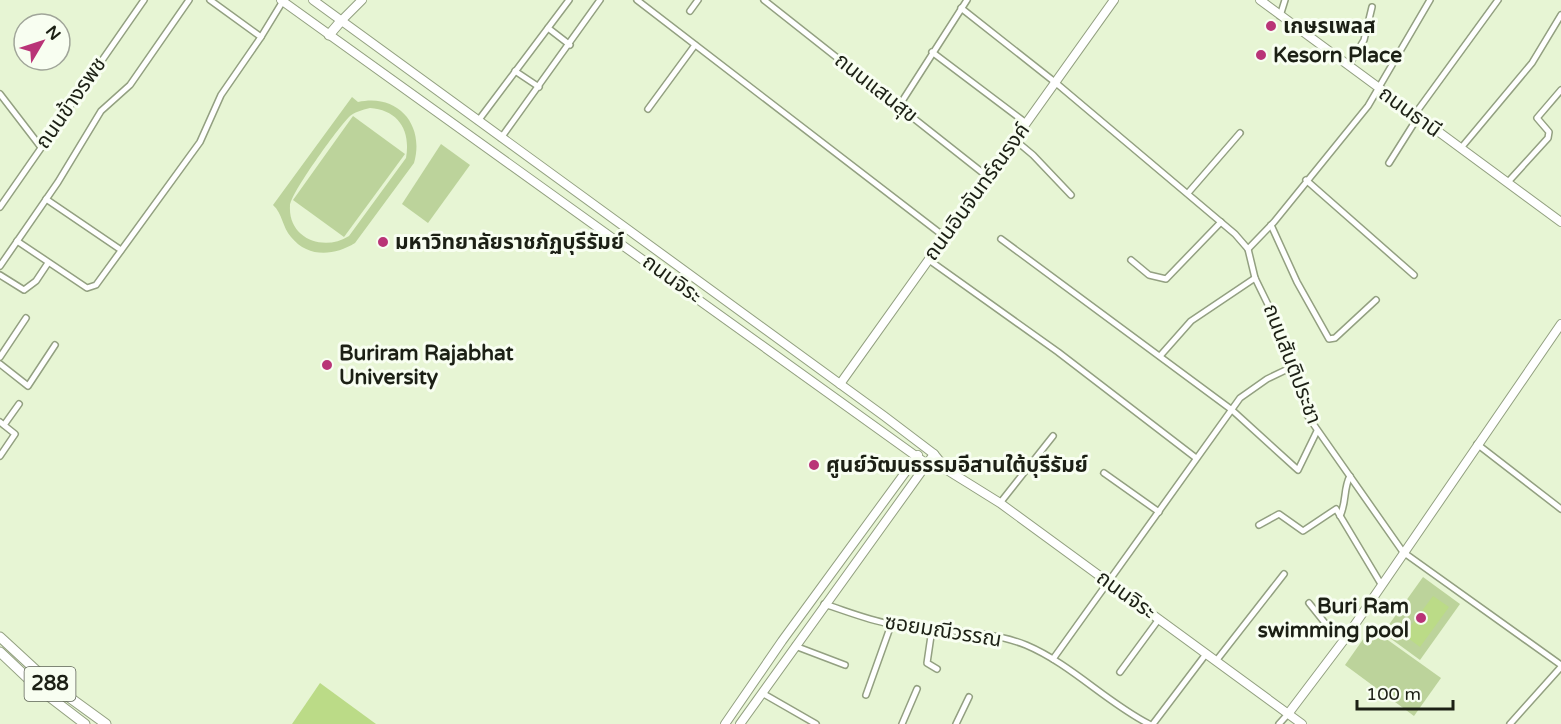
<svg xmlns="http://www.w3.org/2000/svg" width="1561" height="724" viewBox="0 0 1561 724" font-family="'Varela Round','Noto Sans Thai',sans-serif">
<rect width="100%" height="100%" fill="#e7f5d4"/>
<g fill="#bcd39b" fill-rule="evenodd">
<path d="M352 97 358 102C398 93 425 125 414 163L355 243C334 256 308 258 291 237 282 227 283 214 273 205ZM370 108C398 110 411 130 406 158L349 236C324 252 288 239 290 206 290 194 338 128 349 117 354 112 362 110 370 108Z"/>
<polygon points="353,116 405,154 344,237 293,200"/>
<polygon points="441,144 470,165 428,223 402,204"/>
<polygon points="1423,577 1460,604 1420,660 1383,633"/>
<polygon points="1371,628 1441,678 1414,716 1345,665"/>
</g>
<g fill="#bbdb87">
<polygon points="1433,596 1449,607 1420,647 1404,635"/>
<polygon points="320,683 376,724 292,724"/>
</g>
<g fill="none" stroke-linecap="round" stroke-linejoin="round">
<defs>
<g id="street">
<polyline points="637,0 945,237"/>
<polyline points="764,0 988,177"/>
<polyline points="961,8 1056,83 1235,234 1248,249 1255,278 1278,325 1307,415 1403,552 1561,665"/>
<polyline points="690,11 698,0"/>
<polyline points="1280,16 1285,0"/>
<polyline points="548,28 570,45"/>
<polyline points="261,37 283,1"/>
<polyline points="932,52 1026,123"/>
<polyline points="1349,65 1364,40 1372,7"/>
<polyline points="515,71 539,87"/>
<polyline points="0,94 40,146"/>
<polyline points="899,106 967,0"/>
<polyline points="648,109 695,45"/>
<polyline points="1415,114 1498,0"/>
<polyline points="478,121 569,0"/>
<polyline points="501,138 600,0"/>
<polyline points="1015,140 1033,155 1071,195"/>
<polyline points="1461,148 1532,63 1561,15"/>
<polyline points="1389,163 1418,117"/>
<polyline points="1306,180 1414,275"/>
<polyline points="1508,182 1548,138 1549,132 1537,118 1561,90"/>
<polyline points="1188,193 1240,133"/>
<polyline points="46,199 121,250"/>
<polyline points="0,207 144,0"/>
<polyline points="1271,225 1297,282 1329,339 1335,338 1376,300"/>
<polyline points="1001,239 1232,410 1298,470 1317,431"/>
<polyline points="17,241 87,288 96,285 200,142 221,95 261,37 210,0"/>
<polyline points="1248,249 1274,222 1368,106 1430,0"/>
<polyline points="929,260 1058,352 1196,458"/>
<polyline points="1131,260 1149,275 1166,279 1221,222"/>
<polyline points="0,266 58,182 101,111 130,85 189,0"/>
<polyline points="0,275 24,290 36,281 48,263"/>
<polyline points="1160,356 1191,321 1255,278"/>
<polyline points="0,357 26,318"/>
<polyline points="0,364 28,386 55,345"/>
<polyline points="0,422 15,434 0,456"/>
<polyline points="4,425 19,404"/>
<polyline points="1477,444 1561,509"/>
<polyline points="1104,473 1159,512"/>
<polyline points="1000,503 1053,436"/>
<path d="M1340 516C1347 501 1343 489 1350 476"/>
<polyline points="1259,525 1279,514 1303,531 1336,509 1381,584"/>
<polyline points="1309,603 1325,623 1347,636"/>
<path d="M824 604C846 611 868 620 890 624 935 633 983 628 1026 645 1071 664 1106 702 1149 724"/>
<polyline points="932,629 927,663 937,669"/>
<polyline points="795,646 845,665"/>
<polyline points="1053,659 1240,398 1267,379 1292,367"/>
<polyline points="1216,661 1284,574"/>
<polyline points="1120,672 1159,619"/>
<polyline points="762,693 816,724"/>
<polyline points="866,695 891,625"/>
<polyline points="902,724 917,689"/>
<polyline points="956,724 969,697"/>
<polyline points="1153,724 1206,654"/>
<polyline points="1279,724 1288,714"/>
<polyline points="1510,724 1561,667"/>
</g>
<g id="secondary">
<polyline points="281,0 927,464 947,470 1000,503 1302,724"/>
<polyline points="313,0 884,416 934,454 947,470"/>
<polyline points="1260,0 1561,222"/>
<polyline points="341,21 362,0"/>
<polyline points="840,384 1114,0"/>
<polyline points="1288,714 1347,636 1561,324"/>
<polyline points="725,724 782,641 918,455"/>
<polyline points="740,724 934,454"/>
</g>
<g id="primary">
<polyline points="329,35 341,21"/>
<polyline points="0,637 51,684 106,724"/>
<polyline points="0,652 38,688 85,724"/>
</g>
</defs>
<use href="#street" stroke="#93a081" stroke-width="8"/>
<use href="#secondary" stroke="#93a081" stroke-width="10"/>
<use href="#primary" stroke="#93a081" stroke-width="11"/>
<use href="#street" stroke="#fff" stroke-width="5"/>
<use href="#secondary" stroke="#fff" stroke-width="8"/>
<use href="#primary" stroke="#fff" stroke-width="9"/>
</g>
<g fill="#b93477" stroke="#f8fef1" stroke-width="2">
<circle cx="1271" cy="26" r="6"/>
<circle cx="1261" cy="55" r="6"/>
<circle cx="383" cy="242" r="6"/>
<circle cx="327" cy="365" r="6"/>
<circle cx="814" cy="465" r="6"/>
<circle cx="1421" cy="618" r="6"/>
</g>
<g text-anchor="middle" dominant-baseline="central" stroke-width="6" stroke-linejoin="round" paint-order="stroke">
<rect fill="#f8fef1" stroke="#5e6357" stroke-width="1.5" x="24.5" y="667" width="51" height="34" rx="4.5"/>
<g font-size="20" font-weight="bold" fill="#1c2015">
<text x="50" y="684">288</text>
</g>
<g font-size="21" font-weight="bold" fill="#1c2015" stroke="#f8fef1" text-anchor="start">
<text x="1283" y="26">เกษรเพลส</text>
<text x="1273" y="55">Kesorn Place</text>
<text x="395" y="242">มหาวิทยาลัยราชภัฏบุรีรัมย์</text>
<text x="339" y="353">Buriram Rajabhat<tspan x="339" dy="24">University</tspan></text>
<text x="826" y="465">ศูนย์วัฒนธรรมอีสานใต้บุรีรัมย์</text>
<text x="1409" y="606" text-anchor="end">Buri Ram<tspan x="1409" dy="24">swimming pool</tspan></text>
</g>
<g font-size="21" fill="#1c2015" stroke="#f8fef1">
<text transform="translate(876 88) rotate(38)">ถนนแสนสุข</text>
<text transform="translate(71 103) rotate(-55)">ถนนข้างรพช</text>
<text transform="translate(1410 112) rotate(36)">ถนนธานี</text>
<text transform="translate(977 192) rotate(-54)">ถนนอินจันทร์ณรงค์</text>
<text transform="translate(672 279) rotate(36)">ถนนจิระ</text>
<text transform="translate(1292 364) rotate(69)">ถนนสันติประชา</text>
<text transform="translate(1126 595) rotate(36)">ถนนจิระ</text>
<text transform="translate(943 631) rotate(9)">ซอยมณีวรรณ</text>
</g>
</g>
<g transform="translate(42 42) rotate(51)"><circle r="28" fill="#f8fef1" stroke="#a0a599" stroke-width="1.5"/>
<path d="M0-4.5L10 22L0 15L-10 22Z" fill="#b93477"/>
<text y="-9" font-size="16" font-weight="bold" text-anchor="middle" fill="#1c2015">N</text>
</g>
<path d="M1357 700v9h96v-9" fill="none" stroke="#1c2015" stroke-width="3"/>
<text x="1366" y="700" font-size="18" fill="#1c2015" stroke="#f8fef1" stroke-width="4.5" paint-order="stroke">100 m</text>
</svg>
